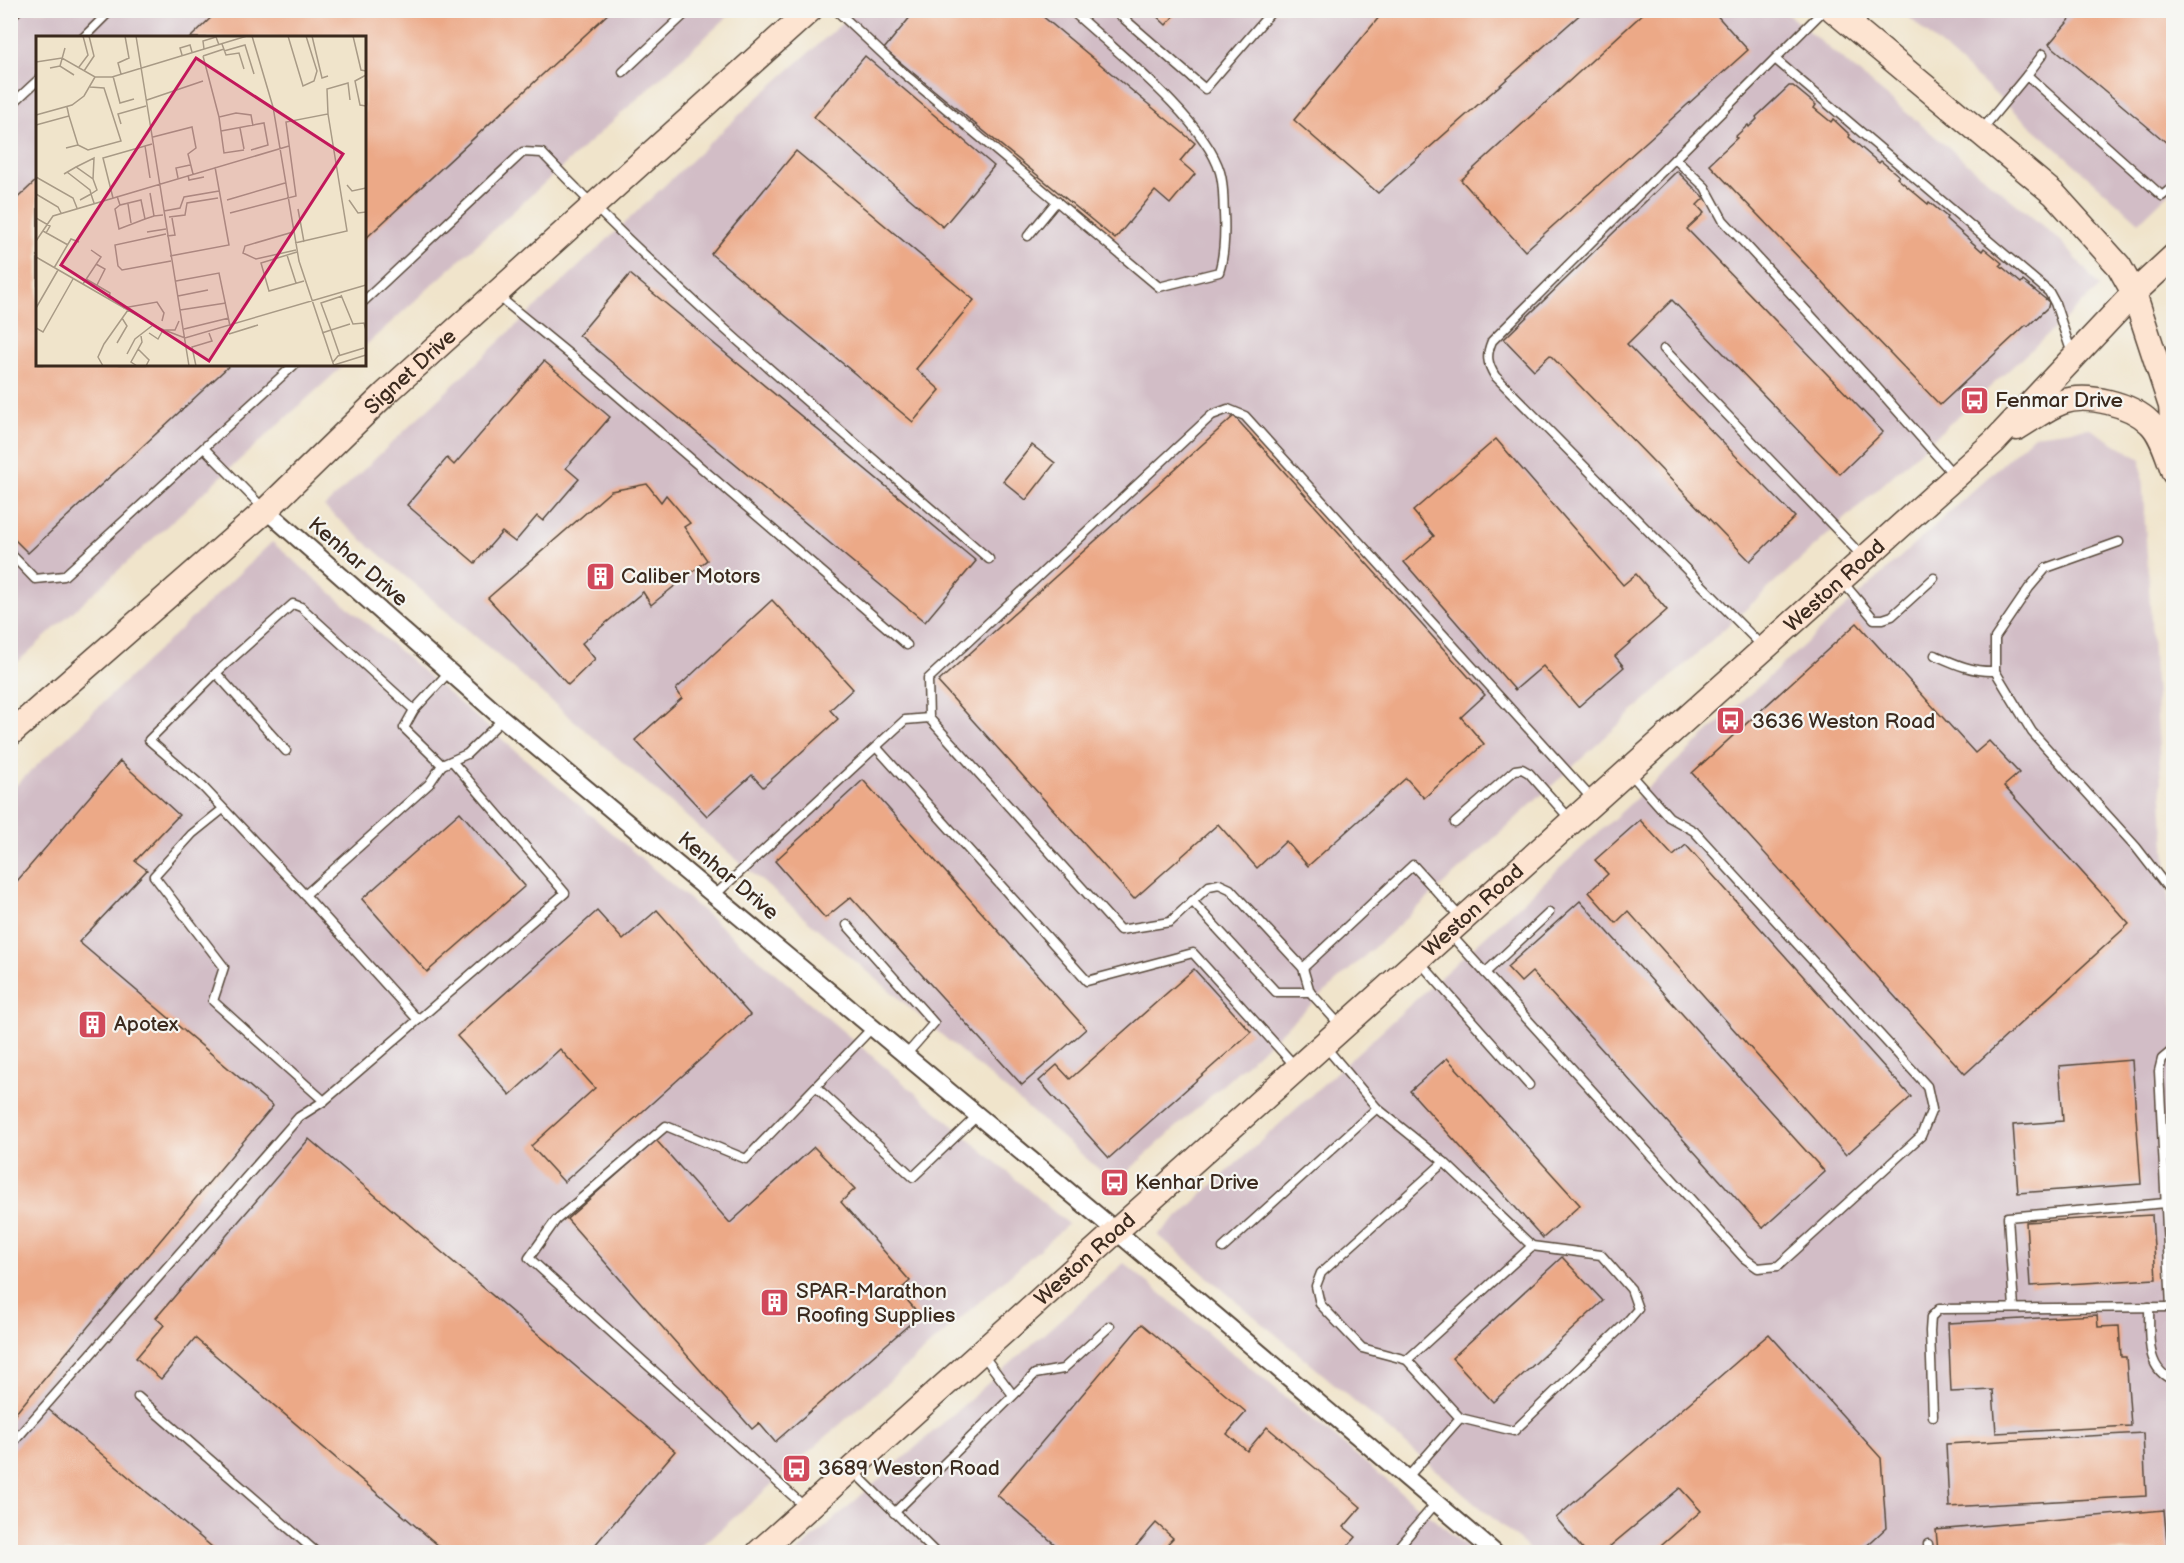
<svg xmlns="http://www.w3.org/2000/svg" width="2184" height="1563" viewBox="0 0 2184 1563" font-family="'Balsamiq Sans',sans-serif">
<rect width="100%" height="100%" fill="#f6f6f2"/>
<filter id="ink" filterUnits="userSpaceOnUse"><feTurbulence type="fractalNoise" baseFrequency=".0167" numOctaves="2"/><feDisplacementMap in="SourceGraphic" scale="12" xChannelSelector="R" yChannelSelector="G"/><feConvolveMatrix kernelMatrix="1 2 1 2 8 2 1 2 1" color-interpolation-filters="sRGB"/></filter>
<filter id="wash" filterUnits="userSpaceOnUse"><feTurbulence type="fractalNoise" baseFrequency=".008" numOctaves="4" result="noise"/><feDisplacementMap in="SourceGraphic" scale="24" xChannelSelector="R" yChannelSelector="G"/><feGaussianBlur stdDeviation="1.35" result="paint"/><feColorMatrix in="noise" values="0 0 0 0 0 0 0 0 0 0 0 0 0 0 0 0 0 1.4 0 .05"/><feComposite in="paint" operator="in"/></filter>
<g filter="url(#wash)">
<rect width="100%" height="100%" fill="#f0e4cb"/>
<g fill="#d2bdc6">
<polygon points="11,11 734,11 365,346 364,38 38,38 38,364 344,365 11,668"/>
<polygon points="856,11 1784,11 2062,242 2100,287 1115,1183 324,507 754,101"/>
<polygon points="1902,11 2173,11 2173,189 2139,222"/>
<polygon points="2089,428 2141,459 2174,990 2173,1552 1533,1552 1158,1235 2034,435"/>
<polygon points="272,542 1068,1224 695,1552 11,1552 11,790"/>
<polygon points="1124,1263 1473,1552 797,1552"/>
</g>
<g id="blocks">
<g fill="#eca987">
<polygon points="10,10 25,10 10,24"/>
<polygon points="219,10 612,10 364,240 364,38 190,38"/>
<polygon points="916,10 1035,10 1195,143 1180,161 1195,174 1170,204 1155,191 1115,239 884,49"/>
<polygon points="1150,10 1179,10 1166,25"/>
<polygon points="1385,10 1585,10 1378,193 1294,120"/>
<polygon points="1647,10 1712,10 1748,50 1525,251 1461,180"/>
<polygon points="2078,10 2174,10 2174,149 2049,44"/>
<polygon points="865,56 994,166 943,227 814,117"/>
<polygon points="1789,86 1793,86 1816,105 1814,108 1831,122 1833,119 1850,135 1849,137 1879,163 1881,161 1899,176 1897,178 1928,204 1929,202 1947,217 1946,219 1982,251 1984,248 2002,263 2000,265 2021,283 2023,281 2049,302 2048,307 2028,326 2026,325 1940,405 1709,164 1737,138 1735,137 1748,125 1749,127 1757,119 1756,117"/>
<polygon points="796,151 974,300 916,369 940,390 913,422 711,254"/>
<polygon points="1677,171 1704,198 1697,205 1704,213 1687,229 1883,432 1840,474 1672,300 1627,344 1795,517 1750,561 1550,355 1534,370 1504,339"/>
<polygon points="38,179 38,364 231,364 28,553 10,535 10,205"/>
<polygon points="630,274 976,561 925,622 579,335"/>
<polygon points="544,361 610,417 566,468 579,479 543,521 537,516 515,542 502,532 475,563 407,505 447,458 454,465"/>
<polygon points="1234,416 1485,695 1461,717 1484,744 1424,798 1406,778 1308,866 1286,841 1257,868 1218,824 1134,899 938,682"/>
<polygon points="1496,439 1623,585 1636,574 1667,610 1615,656 1624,667 1578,707 1543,666 1515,690 1404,562 1434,536 1413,511"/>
<polygon points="1032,445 1055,463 1026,500 1003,481"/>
<polygon points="647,484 661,502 666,495 690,523 684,527 707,560 651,605 643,592 582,643 595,659 568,685 488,598 611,491"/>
<polygon points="772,600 853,689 830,710 838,719 763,787 752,775 707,816 635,740 682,698 676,689"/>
<polygon points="1857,623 1975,753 1989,741 2019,773 2004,786 2129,924 1965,1074 1692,773"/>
<polygon points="120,761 179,815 135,861 147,870 79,942 273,1106 10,1420 10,885 12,887"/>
<polygon points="863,780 1086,1029 1022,1085 851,897 825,918 775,861"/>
<polygon points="460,812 525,886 427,972 362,899"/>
<polygon points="1640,820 1673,856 1686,845 1911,1097 1846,1155 1628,911 1616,923 1589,892 1608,874 1595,860"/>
<polygon points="1580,901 1825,1172 1763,1228 1532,972 1521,982 1507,967"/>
<polygon points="657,910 750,1015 564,1182 531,1146 595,1088 560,1049 510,1095 457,1036 597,911 623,940"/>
<polygon points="1194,969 1251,1032 1109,1158 1039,1081 1057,1065 1070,1079"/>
<polygon points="1447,1058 1580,1205 1543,1238 1410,1091"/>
<polygon points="2132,1060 2141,1184 2018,1193 2013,1125 2063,1121 2059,1066"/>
<polygon points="309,1139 675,1451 589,1552 446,1552 195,1338 161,1379 136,1358 164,1325 156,1318"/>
<polygon points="656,1140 730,1223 814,1147 855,1189 841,1202 910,1281 899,1291 920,1315 775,1442 759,1423 752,1429 567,1219"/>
<polygon points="2152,1215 2156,1279 2030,1286 2026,1222"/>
<polygon points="1562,1257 1603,1301 1493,1402 1452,1358"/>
<polygon points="2097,1315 2098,1327 2119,1326 2121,1357 2126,1357 2131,1426 1996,1433 1993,1390 1951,1392 1948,1323"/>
<polygon points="1142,1324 1246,1412 1227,1434 1247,1451 1267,1427 1361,1507 1344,1527 1356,1537 1343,1552 1160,1552 1173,1538 1156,1523 1131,1552 1064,1552 997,1495"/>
<polygon points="1769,1334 1881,1458 1886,1528 1860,1552 1654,1552 1701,1511 1680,1488 1603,1552 1585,1552 1556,1518"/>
<polygon points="48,1409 218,1552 10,1552 10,1453"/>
<polygon points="2143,1433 2146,1496 1949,1507 1946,1444"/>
<polygon points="2164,1510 2168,1552 1938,1552 1936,1530"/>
</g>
</g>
</g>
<g filter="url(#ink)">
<use href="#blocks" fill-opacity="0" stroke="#564638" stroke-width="1.5"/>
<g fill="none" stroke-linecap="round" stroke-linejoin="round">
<defs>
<g id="lane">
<path d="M836 10 901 71 1159 287 1219 272C1225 253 1225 233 1224 213 1223 200 1224 184 1220 172 1205 120 1112 48 1071 10"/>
<polyline points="1114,10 1205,89 1273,10"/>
<polyline points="1857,26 1869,10"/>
<polyline points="83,38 111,10"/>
<polyline points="1775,59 2049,292 2055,303 2072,354"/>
<polyline points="623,72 689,10"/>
<polyline points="2027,75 2043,54"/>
<polyline points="10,106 38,80"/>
<polyline points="1980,132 2027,75 2162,196 2174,186"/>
<polyline points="1675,159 1705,187 1723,220 1872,382 1953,474"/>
<polyline points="1028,236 1057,201"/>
<polyline points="498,296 575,359 907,645"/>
<path d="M364 301 523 152 542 153C681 299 838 427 989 559"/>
<polyline points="1664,349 1862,556"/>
<polyline points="204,448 265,510"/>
<polyline points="2119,542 2046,568 2029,588 1995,638 1995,671 2032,732 2136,847 2171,892 2174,893"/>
<polyline points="10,553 35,579 64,576 295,364"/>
<polyline points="1841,580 1874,619 1883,619 1892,616 1934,578"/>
<path d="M1764 648 1495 376C1487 363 1486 355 1492 341L1824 10"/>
<path d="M1935 655C1955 664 1972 672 1995 671"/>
<polyline points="449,672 414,710 404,728 442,765 467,754 503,719"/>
<polyline points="216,673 286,751"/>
<polyline points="414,710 301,607 293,604 216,673 149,740 203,787 305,895 418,1020"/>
<polyline points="876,747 1087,981 1193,953 1296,1067"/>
<polyline points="223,809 192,834 154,876 224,967 213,1001 324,1101 565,893 452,761"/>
<polyline points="1455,823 1515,770 1522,769 1529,773 1570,819"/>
<polyline points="305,895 429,784 442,765"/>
<polyline points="715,895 905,720 929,718"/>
<polyline points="1192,901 1276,992 1310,992"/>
<polyline points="847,925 934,1023 906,1055"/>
<polyline points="1449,933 1744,1258 1758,1268 1778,1266 1921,1136 1932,1109 1927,1086 1694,831 1669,817 1629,772"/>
<polyline points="1418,960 1529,1085"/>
<polyline points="1303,968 1413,865 1460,917"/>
<polyline points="1485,973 1549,913"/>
<polyline points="1340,1025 1310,992 1303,968 1230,889 1219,884 1209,886 1170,922 1120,930 929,718 928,679 1212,415 1228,409 1245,416 1593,800"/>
<polyline points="816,1087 913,1177 978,1115"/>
<polyline points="1377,1108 1444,1162 1321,1273 1316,1286 1320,1304 1362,1348 1407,1360 1460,1418 1407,1478"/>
<polyline points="1444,1162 1532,1246 1601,1255 1631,1289 1638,1309 1626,1323 1514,1431 1460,1418"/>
<polyline points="1223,1248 1377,1108 1324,1045"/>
<path d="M2149 1307C2150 1332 2144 1370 2174 1380"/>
<polyline points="2171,1307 2159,1071 2162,1059 2174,1049"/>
<polyline points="2014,1308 2008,1217 2166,1203"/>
<polyline points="983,1355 1013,1395"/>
<polyline points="1407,1360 1532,1246"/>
<polyline points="138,1397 316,1552"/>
<polyline points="1933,1416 1930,1331 1931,1317 1939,1309 2174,1307"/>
<polyline points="10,1446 299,1117 324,1101"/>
<polyline points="852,1470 935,1552"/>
<polyline points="805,1507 529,1258 556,1220 666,1126 746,1159 873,1027"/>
<polyline points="894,1513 1035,1374 1063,1369 1110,1326"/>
<polyline points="1928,1544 1929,1552"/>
<polyline points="1394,1552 1436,1503"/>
</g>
<polyline id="street" points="266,510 503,719 1116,1231 1494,1552"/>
<g id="secondary">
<polyline points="1833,10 2054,194 2119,266 2134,293 2171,406 2174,445"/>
<path d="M2017 428C2031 420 2046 408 2062 402 2087 393 2131 404 2150 423 2162 434 2168 457 2174 473"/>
<path id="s1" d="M10 734 266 510 385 394 810 10"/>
<path id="s2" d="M759 1552 1994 442 2134 293 2174 256"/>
</g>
</defs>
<use href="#lane" stroke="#564638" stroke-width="11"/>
<use href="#street" stroke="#564638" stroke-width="20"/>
<use href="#secondary" stroke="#564638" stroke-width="27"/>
<use href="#lane" stroke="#fff" stroke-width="8"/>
<use href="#street" stroke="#fff" stroke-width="16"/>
<use href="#secondary" stroke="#fde4d1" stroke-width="24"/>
</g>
</g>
<defs>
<symbol id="bus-square" viewBox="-11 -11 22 22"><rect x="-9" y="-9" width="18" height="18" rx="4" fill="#d1495b" stroke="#f6f6f2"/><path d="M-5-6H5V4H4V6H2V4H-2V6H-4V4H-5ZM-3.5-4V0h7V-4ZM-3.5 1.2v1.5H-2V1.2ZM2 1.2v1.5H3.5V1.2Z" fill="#fff"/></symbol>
<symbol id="building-square" viewBox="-11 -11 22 22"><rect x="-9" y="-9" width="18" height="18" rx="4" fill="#d1495b" stroke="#f6f6f2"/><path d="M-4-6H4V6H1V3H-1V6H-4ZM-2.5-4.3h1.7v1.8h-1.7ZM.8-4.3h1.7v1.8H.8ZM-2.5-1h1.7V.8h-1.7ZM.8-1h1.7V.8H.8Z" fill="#fff"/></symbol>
</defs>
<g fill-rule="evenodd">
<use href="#bus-square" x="1958" y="384" width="33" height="33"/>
<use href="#building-square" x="584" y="560" width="33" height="33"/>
<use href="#bus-square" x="1714" y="704" width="33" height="33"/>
<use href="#building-square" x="76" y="1008" width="33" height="33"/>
<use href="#bus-square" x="1098" y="1166" width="33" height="33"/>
<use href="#building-square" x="758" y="1286" width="33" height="33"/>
<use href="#bus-square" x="780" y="1452" width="33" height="33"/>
</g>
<g text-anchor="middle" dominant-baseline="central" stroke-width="4.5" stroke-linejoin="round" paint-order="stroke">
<g font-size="21" fill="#3b2a1e" stroke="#f6f6f2">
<text stroke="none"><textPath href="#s1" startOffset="540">Signet Drive</textPath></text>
<text transform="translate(358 562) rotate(41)">Kenhar Drive</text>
<text stroke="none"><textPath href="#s2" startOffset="1446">Weston Road</textPath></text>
<text transform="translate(728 876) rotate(40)">Kenhar Drive</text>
<text stroke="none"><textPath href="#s2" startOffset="960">Weston Road</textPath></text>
<text stroke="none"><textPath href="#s2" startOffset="438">Weston Road</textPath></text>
</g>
<g font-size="21" fill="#3b2a1e" stroke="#f6f6f2" text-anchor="start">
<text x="1995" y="400">Fenmar Drive</text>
<text x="621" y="576">Caliber Motors</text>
<text x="1752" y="721">3636 Weston Road</text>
<text x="114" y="1024">Apotex</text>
<text x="1135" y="1182">Kenhar Drive</text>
<text x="796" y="1291">SPAR-Marathon<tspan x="796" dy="24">Roofing Supplies</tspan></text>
<text x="818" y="1468">3689 Weston Road</text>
</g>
</g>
<g transform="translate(36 36)">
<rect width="330" height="330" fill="#f0e4cb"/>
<path fill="none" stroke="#a89a86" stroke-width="1.5" d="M100 0 153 330M216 0 237 71 263 225 298 330M252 0 267 50 278 45 281 35 270 0M276 0 286 42 292 40M317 0 325 34 330 35M186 8 190 19 203 17 208 33M168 13 167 5 180 1 183 9M188 15 209 9 218 38M146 19 144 12 154 9 156 16M167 20 183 81M167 20 188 13M0 26 26 22 59 41H76L211 0M24 30 29 12M43 31 52 19 47 0M14 32 24 30 38 39M48 35 58 20 53 0M85 38 82 27 93 22 89 0M330 39 319 45 324 69 330 70M77 40 84 67 98 63M111 64 167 45M0 79 36 69 48 60 59 41M85 88 82 78 110 70M0 89 33 80 31 71M204 92 208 113M185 95 228 87 232 109 215 114M117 101 156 91 160 112 152 118 157 138M42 109 52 114 85 105 68 52 54 51M109 110 114 142M30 112 42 109 33 80M208 114 188 117 183 81 200 77 215 79 217 90M40 131 58 122 57 143M31 136 54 154 55 158 44 164M28 138 40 131 57 143 61 154 55 158 58 167M152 139 153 144 168 141M0 141 37 162 41 172M142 142 140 132 154 129M311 149 316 155 330 152M114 157 118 180 127 179M0 158 22 171 25 177M81 160 84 169 105 164 109 183 118 180M77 162 67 122 116 108M191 164 249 147M313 164 322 177 330 176M92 168 95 187M84 169 79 173 83 193 109 183M262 173 268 206M128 175 144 172 148 161 183 155M194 177 260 160 250 86 292 78 291 53 312 47 314 64M133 181 149 179 151 167 182 162M0 182 14 190 10 197M7 195 32 209M111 196 130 193M257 196 209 210 207 217 220 223 260 214M130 198 79 209 82 230 86 234 135 225M131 200 139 199 136 182M0 205 17 180 253 110M259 207 311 195 292 78M261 216 225 227 233 255 268 245M251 219 260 247M134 220 193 209 179 131M0 221 123 292 149 302 330 249M60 228 69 233 61 249M18 232 35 203 43 206M50 243 74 257 73 263M140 245 183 237 194 290M47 248 65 221 55 214M305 259 317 288 328 287 330 294M142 260 172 254M0 272 22 234M87 272 121 266 128 277 126 285M144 274 190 267M0 292 7 296 37 243M148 293 193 282M128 294H139L143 285M113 297 122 303 127 294M286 297 295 294 285 267 306 260M193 298 222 289M81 307 91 290 86 282M102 313 113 324 110 330M91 318 99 303 117 289M304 320 295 294 314 288M297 326 302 320 328 312M298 329 330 319M67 330 62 321 68 308 92 274M101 330 95 326 106 306 105 300M160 330 156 311 176 305 173 297"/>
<path fill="#c2185b" fill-opacity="0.15" stroke="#c2185b" stroke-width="3" d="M160 22 307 118 173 325 25 229Z"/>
<rect width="330" height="330" fill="none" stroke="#3b2a1e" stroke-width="3"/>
</g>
<rect width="2184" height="1563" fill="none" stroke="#f6f6f2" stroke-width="36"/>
</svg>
